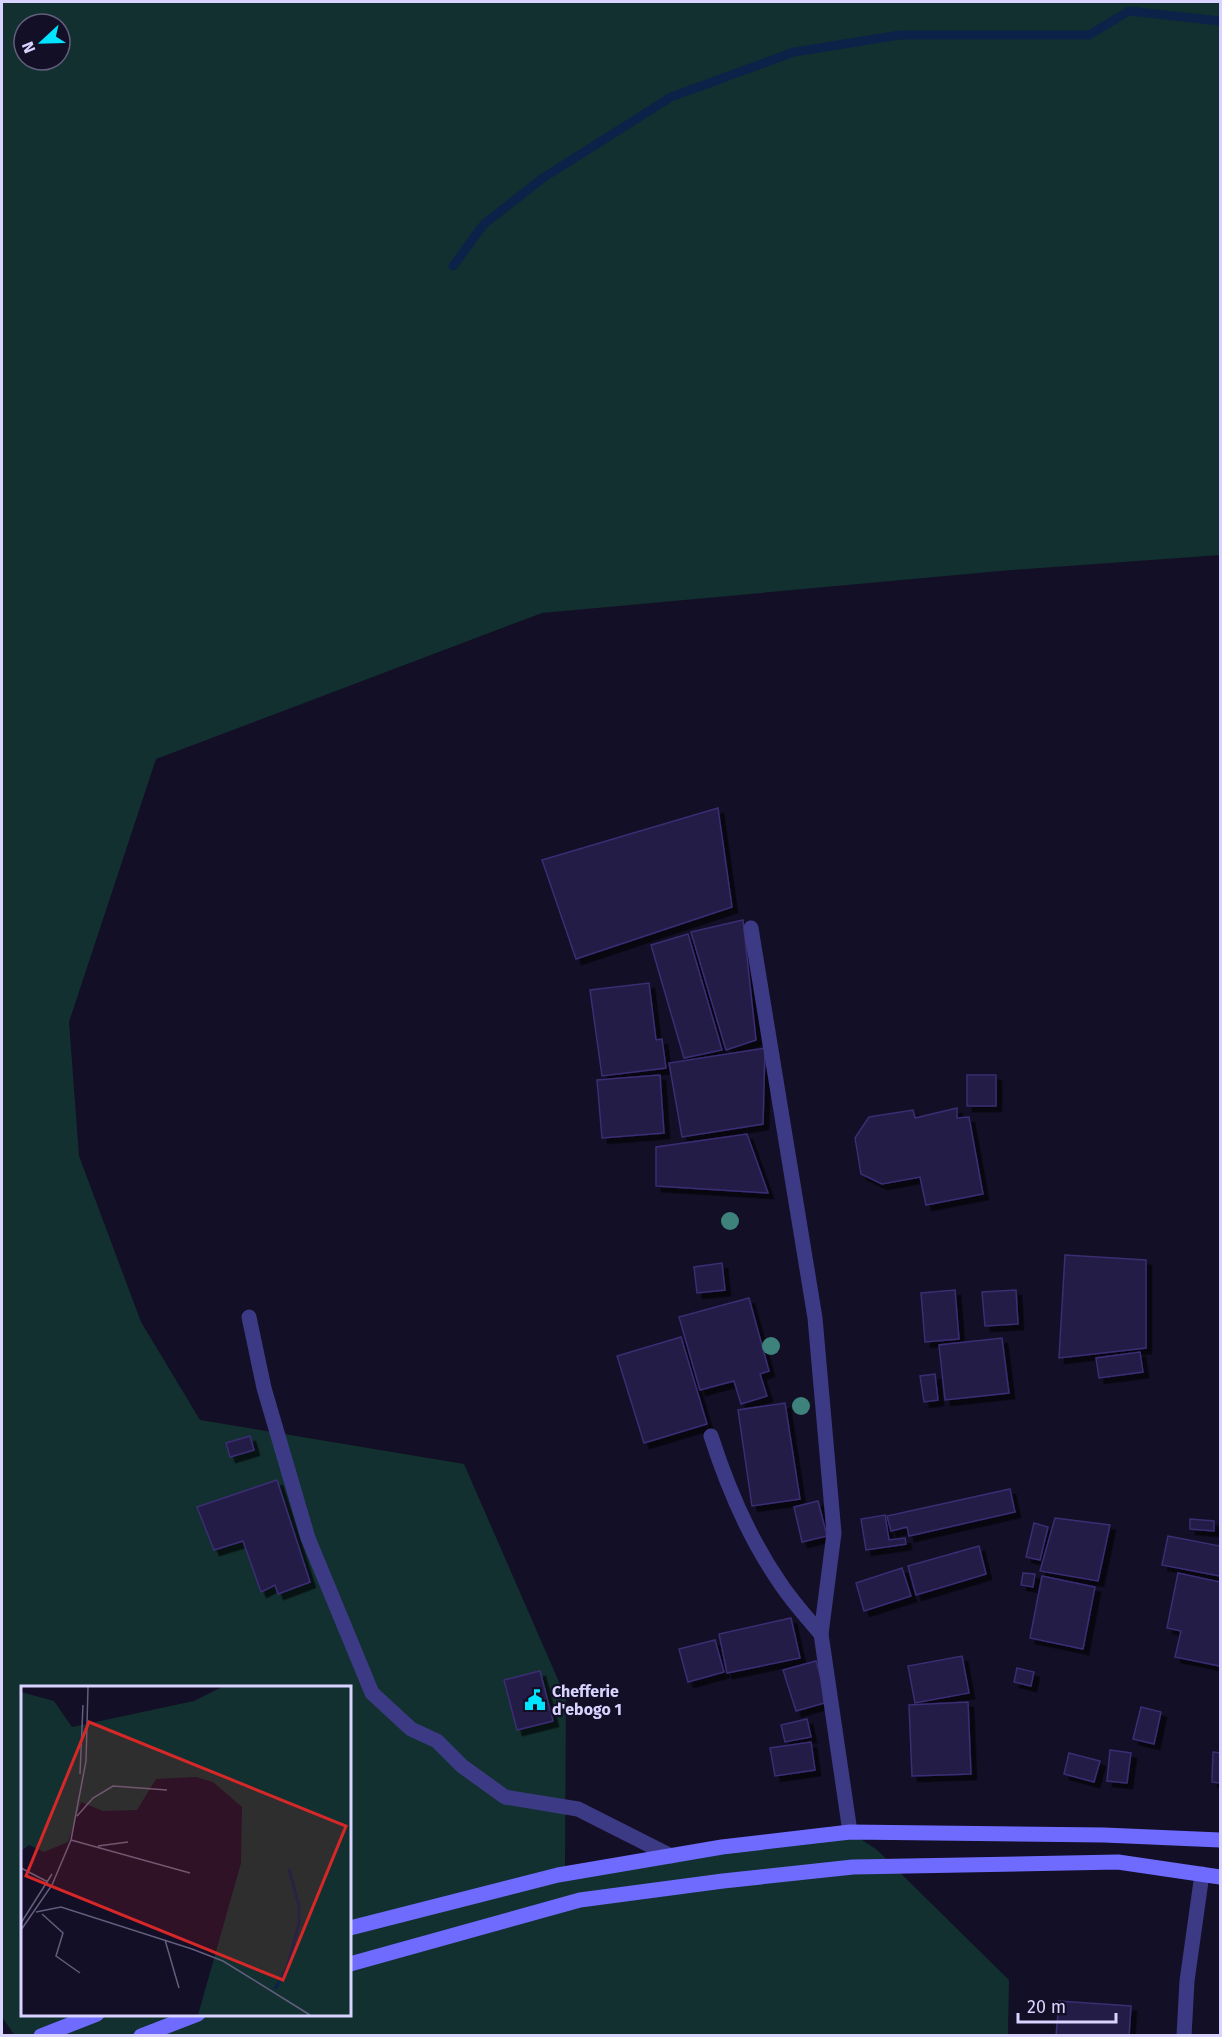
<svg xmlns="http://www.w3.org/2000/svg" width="1222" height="2037" viewBox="0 0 1222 2037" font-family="'Fira Sans',sans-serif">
<defs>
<filter id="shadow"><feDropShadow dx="5.5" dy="5.5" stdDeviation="0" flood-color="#0009"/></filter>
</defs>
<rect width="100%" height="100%" fill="#130f26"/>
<path fill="#12302f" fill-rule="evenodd" d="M2 2H1220V555L1011 570 542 613 156 759 69 1022 79 1156 141 1322 200 1420 464 1464 566 1698 565 1869 851 1833 876 1849 1009 1980 1008 2035 15 2036 2 2017ZM24 24H60V60H24ZM22 1688H350V2014H22Z"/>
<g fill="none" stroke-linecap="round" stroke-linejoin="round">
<polyline stroke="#0c2248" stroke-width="9" points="453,266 484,224 543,178 671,97 794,52 900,35 1089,35 1129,11 1220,21"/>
</g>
<g fill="#241b47" stroke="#3b2d73" stroke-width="1.5" filter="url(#shadow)">
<polygon points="718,808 732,907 576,959 542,860"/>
<polygon points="743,920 756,1040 726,1050 691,932"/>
<polygon points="688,934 722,1050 684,1058 651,945"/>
<polygon points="649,983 656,1040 662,1039 666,1068 602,1076 590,990"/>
<polygon points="765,1048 763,1124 682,1137 669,1063"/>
<polygon points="660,1075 664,1133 602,1138 597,1080"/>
<rect x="967" y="1075" width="29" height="31"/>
<polygon points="957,1108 957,1118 969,1117 983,1194 926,1205 920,1177 882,1184 861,1174 855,1138 869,1117 913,1110 915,1118"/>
<polygon points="747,1134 768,1193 656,1186 656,1147"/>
<polygon points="1065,1255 1146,1260 1146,1348 1059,1358"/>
<polygon points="722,1263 725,1290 697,1293 694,1267"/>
<polygon points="955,1290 959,1339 925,1342 921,1293"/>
<polygon points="1016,1290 1018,1324 985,1326 982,1292"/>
<polygon points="749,1298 769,1371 760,1374 767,1396 741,1404 734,1381 700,1390 679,1317"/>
<polygon points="681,1337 707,1424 644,1443 617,1356"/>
<polygon points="1002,1338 1009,1393 945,1400 939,1345"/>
<polygon points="1140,1352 1143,1372 1099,1378 1096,1358"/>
<polygon points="935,1374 938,1400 924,1402 920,1376"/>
<polygon points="785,1403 800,1499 752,1506 738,1410"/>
<polygon points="250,1436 254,1450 230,1457 226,1443"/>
<polygon points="277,1480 310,1582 278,1594 275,1585 261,1592 243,1541 214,1550 197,1507"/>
<polygon points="1010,1489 1015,1512 909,1536 907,1527 891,1531 887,1516"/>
<polygon points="818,1501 827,1536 802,1542 794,1507"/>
<polygon points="885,1515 889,1540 905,1538 906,1544 866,1550 861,1519"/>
<polygon points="1055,1518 1110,1525 1098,1581 1040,1571"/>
<polygon points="1190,1519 1214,1521 1214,1531 1190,1529"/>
<polygon points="1034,1523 1048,1527 1040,1560 1026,1557"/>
<polygon points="1168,1536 1220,1546 1220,1576 1162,1565"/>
<polygon points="979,1546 986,1574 916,1595 908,1566"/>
<polygon points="902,1568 911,1596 864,1611 856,1583"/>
<polygon points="1023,1573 1035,1574 1033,1587 1021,1585"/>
<polygon points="1178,1573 1220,1582 1220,1666 1175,1657 1181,1631 1167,1628"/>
<polygon points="1042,1576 1095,1587 1083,1649 1030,1638"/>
<polygon points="791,1618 800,1658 727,1673 719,1634"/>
<polygon points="715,1640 724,1672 688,1682 679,1649"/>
<polygon points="962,1656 969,1693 915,1703 908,1666"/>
<polygon points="816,1661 828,1702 796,1711 783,1670"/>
<polygon points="1017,1668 1034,1672 1031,1686 1014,1682"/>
<polygon points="540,1671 553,1721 517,1730 504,1680"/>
<polygon points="968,1702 971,1774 912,1776 909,1705"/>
<polygon points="1141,1707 1161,1712 1154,1744 1133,1739"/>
<polygon points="807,1719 811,1737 785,1742 781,1725"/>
<polygon points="811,1742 815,1770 775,1776 770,1748"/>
<polygon points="1110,1750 1131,1753 1127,1783 1107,1781"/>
<polygon points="1213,1752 1220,1753 1220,1783 1212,1782"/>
<polygon points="1069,1753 1100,1761 1094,1782 1064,1774"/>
<polygon points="1059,2001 1131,2006 1129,2036 1056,2036"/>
</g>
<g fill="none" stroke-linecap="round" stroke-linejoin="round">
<g stroke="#3d3a85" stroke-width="15">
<polyline points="751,928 815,1318 834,1533 821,1634 850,1832"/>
<polyline points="249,1317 264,1388 308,1538 372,1693 411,1729 437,1741 462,1766 505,1797 578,1809 671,1856"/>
<path d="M711 1436C728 1489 749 1538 780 1583 792 1601 807 1618 821 1634"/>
<polyline points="1184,2036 1187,1981 1202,1874"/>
</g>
<g stroke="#6f6bff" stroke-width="15">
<polyline points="350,1928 558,1875 722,1847 850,1832 1104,1835 1220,1840"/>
<polyline points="350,1964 580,1900 723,1881 853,1867 1118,1862 1220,1877"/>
<polyline points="41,2036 97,2014"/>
<polyline points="141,2036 198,2014"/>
</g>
</g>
<g fill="#3d827b">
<circle cx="730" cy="1221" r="9"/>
<circle cx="771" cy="1346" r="9"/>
<circle cx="801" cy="1406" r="9"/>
</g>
<defs>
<symbol id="civic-bare" viewBox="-9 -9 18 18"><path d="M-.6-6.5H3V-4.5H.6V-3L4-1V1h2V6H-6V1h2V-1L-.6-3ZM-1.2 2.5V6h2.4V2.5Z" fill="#00e5ff" stroke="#130f26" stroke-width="2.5" paint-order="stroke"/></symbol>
</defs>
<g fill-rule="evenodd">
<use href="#civic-bare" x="520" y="1685" width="30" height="30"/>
</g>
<g text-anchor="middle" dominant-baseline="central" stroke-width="4.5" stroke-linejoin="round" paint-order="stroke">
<g font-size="16" font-weight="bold" fill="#d9d4ff" stroke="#130f26" text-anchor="start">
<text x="552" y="1691">Chefferie<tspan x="552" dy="18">d'ebogo 1</tspan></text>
</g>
</g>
<g transform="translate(21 1686)">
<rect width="330" height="330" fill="#130f26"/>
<path d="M201 1H330L329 329H177L220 177 221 121 192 96 175 91 135 93 116 124 82 125 60 116 47 156 23 166 8 159 0 165V6L33 15 51 41 173 15Z" fill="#12302f"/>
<path fill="none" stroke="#0c2248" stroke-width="3" d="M254 303 266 282 278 237V220L268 183"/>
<path fill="none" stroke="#625e7d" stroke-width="1.5" d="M59 88 62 19M56 130 72 112 92 100 146 104M50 154 169 187M77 160 107 156M0 182 27 196M15 226 40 221 171 263 202 275 289 329M21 228 42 247 35 270 59 287M0 237 31 188M0 244 31 199 50 154 65 75 67 1M144 254 158 302"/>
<path fill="#d62828" fill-opacity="0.15" stroke="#d62828" stroke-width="3" d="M68 36 325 140 262 294 5 190Z"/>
<rect width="330" height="330" fill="none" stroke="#d9d4ff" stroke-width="3"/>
</g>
<rect width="1222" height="2037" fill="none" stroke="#d9d4ff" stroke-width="6"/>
<g transform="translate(42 42) rotate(248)"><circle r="28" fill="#130f26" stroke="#625e7d" stroke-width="1.5"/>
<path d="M0-4.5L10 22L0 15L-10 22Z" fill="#00e5ff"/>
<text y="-9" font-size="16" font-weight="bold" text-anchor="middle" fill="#d9d4ff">N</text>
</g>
<path d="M1018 2013v9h98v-9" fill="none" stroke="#d9d4ff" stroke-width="3"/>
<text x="1027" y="2013" font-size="18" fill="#d9d4ff" stroke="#130f26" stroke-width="4.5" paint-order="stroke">20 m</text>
</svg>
